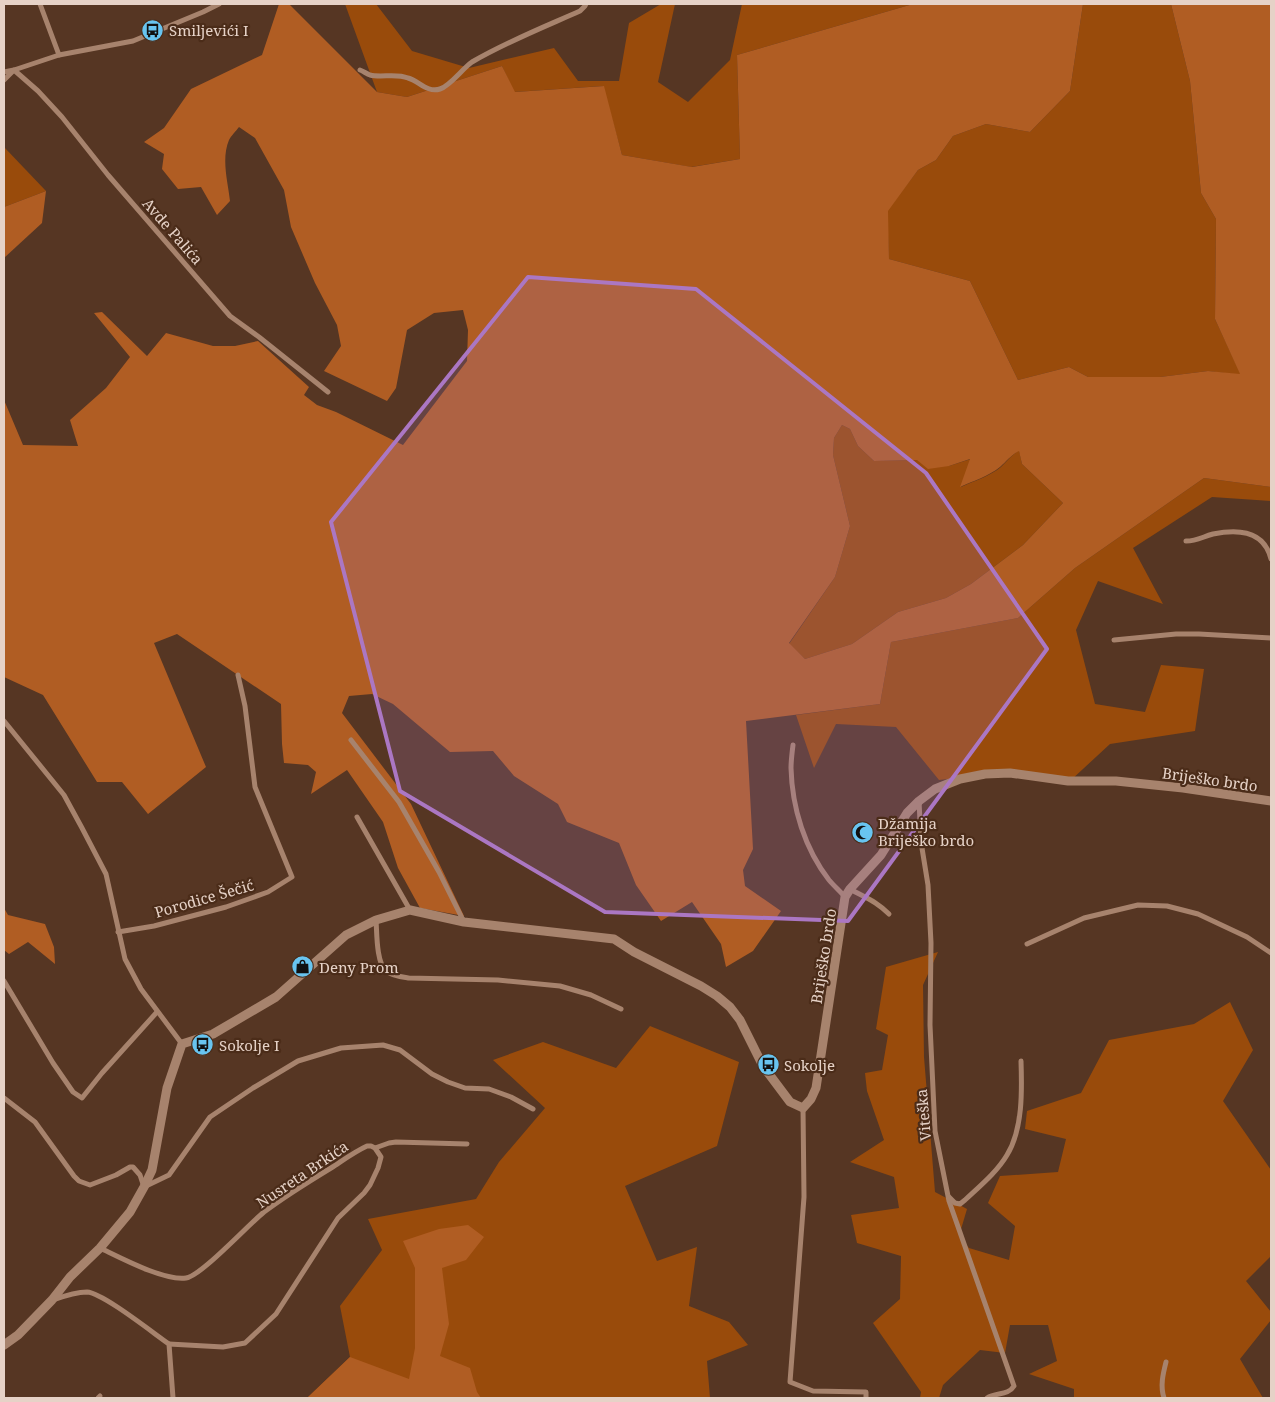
<svg xmlns="http://www.w3.org/2000/svg" width="1275" height="1402" viewBox="0 0 1275 1402" font-family="'Noto Serif',serif">
<rect width="100%" height="100%" fill="#563623"/>
<g fill="#994b0b">
<polygon points="345,4 376,4 412,51 469,68 554,48 578,81 619,81 629,23 661,4 675,4 658,82 688,102 730,60 742,4 913,4 737,55 740,159 691,167 622,155 603,86 514,92 502,66 407,97 377,92"/>
<polygon points="1083,4 1171,4 1190,81 1201,193 1216,219 1215,319 1241,375 1208,371 1160,377 1088,377 1069,367 1018,380 970,281 889,259 887,211 918,170 936,160 953,136 986,124 1030,132 1070,91"/>
<polygon points="4,147 46,191 4,207"/>
<path d="M842 425 850 429 858 446 874 461 917 460 949 466 971 459 961 487C974 481 990 476 1001 467 1007 461 1012 455 1019 450L1022 464 1063 503 1023 545 971 584 946 598 898 612 852 644 805 659 789 644 835 577 850 526 833 455 834 438Z"/>
<polygon points="1204,478 1271,487 1271,501 1212,497 1133,548 1163,604 1098,581 1076,630 1095,704 1145,712 1161,665 1204,669 1195,731 1110,744 1070,781 1009,772 939,780 896,727 836,724 814,768 796,715 880,704 891,642 1018,618 1075,568"/>
<polygon points="938,952 923,985 924,1057 935,1192 967,1209 959,1236 969,1248 1009,1260 1015,1226 988,1203 1000,1176 1058,1172 1066,1139 1025,1129 1027,1111 1081,1093 1109,1040 1194,1024 1230,1002 1253,1050 1223,1101 1271,1170 1271,1256 1246,1281 1271,1312 1271,1320 1240,1359 1263,1398 1074,1398 1074,1389 1029,1374 1057,1361 1048,1325 1010,1325 1005,1353 980,1350 943,1385 939,1398 920,1398 921,1392 873,1323 900,1299 901,1256 857,1243 851,1215 899,1208 894,1177 850,1162 884,1140 867,1091 865,1073 882,1070 888,1035 876,1029 886,967"/>
<polygon points="650,1026 739,1062 717,1146 625,1186 657,1261 697,1247 689,1306 729,1322 748,1345 707,1361 710,1398 307,1398 350,1357 340,1306 382,1250 368,1219 476,1199 499,1162 545,1108 493,1060 543,1042 616,1068"/>
</g>
<g fill="#b05d23" fill-rule="evenodd">
<path d="M279 4H289L377 92 407 97 502 66 515 92 604 86 622 155 692 167 740 159 737 55 913 4H1083L1070 91 1030 132 986 124 953 136 936 160 918 170 888 211 889 259 970 281 1018 380 1069 367 1088 377H1160L1208 371 1240 374 1215 319 1216 219 1201 193 1190 81 1171 4H1271V487L1204 478 1075 568 1018 618 891 642 880 704 746 721 753 849 743 870 745 886 781 911 753 951 726 967 721 944 692 902 661 921 636 885 619 843 567 822 558 804 514 776 493 751 450 752 393 704 372 694 349 696 342 713 411 804 464 916 420 908 398 868 383 822 347 770 311 794 316 772 308 765 284 763 282 744 281 704 177 634 154 643 206 767 148 814 122 782H97L43 695 4 677V400L23 445 78 446 70 420 106 388 130 357 94 313 102 312 147 356 166 333 213 346H235L258 341 309 387 304 395 317 405 336 412 403 445 467 361 468 330 463 310 434 313 407 330 396 388 387 401 324 371 341 346 337 325 315 283 291 227 284 190 255 138 239 127C236 131 231 136 229 140 221 159 228 182 230 201L217 215 201 187 178 189 162 169 164 154 144 142 164 128 191 89 262 55ZM842 425 850 429 858 446 874 461 917 460 928 469 949 466 970 459 960 487C973 481 989 476 1000 467 1007 461 1011 455 1019 451L1022 464 1063 503 1023 545 971 584 946 598 898 612 852 644 805 659 789 643 835 577 850 526 833 455 834 438Z"/>
<polygon points="46,191 42,223 4,258 4,207"/>
<polygon points="4,908 8,915 45,924 54,947 55,964 28,942 9,954 4,950"/>
<polygon points="468,1225 484,1237 466,1260 442,1268 449,1324 440,1356 470,1368 477,1392 481,1398 307,1398 350,1357 409,1379 415,1348 415,1268 403,1241 439,1229"/>
</g>
<g fill="none" stroke-linecap="round" stroke-linejoin="round">
<g stroke="#a7836d" stroke-width="5">
<polyline points="40,4 59,55"/>
<path d="M360 70C363 71 367 74 370 75 381 78 396 73 408 78 419 81 427 93 440 89 450 86 462 69 472 62 506 42 544 27 580 11L585 6 586 4"/>
<polyline points="4,72 14,70 38,91 62,117 108,175 230,316 259,337 328,392"/>
<polyline points="4,80 14,70 59,55 133,41 203,12 219,4"/>
<path d="M1186 541C1197 541 1202 537 1213 534 1237 529 1264 530 1271 559"/>
<polyline points="1114,640 1176,634 1199,634 1271,638"/>
<polyline points="4,721 64,795 82,828 106,874 125,959 141,989 182,1044"/>
<polyline points="351,740 399,802 439,872 464,922"/>
<path d="M793 745C792 753 791 761 791 768 792 808 805 849 829 880 834 886 840 891 845 897"/>
<path d="M919 801 921 842 928 885 931 943 930 1025 935 1131 949 1201 1014 1386C1008 1396 996 1392 987 1398"/>
<polyline points="357,817 410,910"/>
<path d="M850 889C866 898 876 901 889 914"/>
<path d="M376 920C377 932 376 962 386 971 392 976 402 977 409 978L498 980 560 986 591 995 621 1009"/>
<polyline points="118,932 154,926 226,907 268,892 292,877 255,787 245,706 238,675"/>
<polyline points="1027,944 1084,918 1138,905 1167,906 1198,914 1247,937 1271,953"/>
<polyline points="4,981 53,1063 73,1092 82,1098 102,1073 157,1012"/>
<polyline points="4,1098 35,1122 74,1176 79,1181 90,1185 116,1175 130,1167 133,1167 140,1175 144,1187 169,1175 210,1117 253,1088 298,1061 341,1048 383,1045 400,1050 432,1074 448,1082 465,1088 489,1089 511,1097 533,1109"/>
<polyline points="803,1108 804,1197 790,1382 813,1391 866,1392 866,1398"/>
<polyline points="375,1148 389,1143 396,1142 467,1144"/>
<path d="M949 1197 955 1203 960 1204 965 1200C980 1186 997 1172 1007 1155 1023 1129 1022 1090 1021 1061"/>
<path d="M100 1248C121 1258 164 1281 186 1278 201 1276 248 1225 264 1212 285 1196 308 1182 331 1168 342 1161 354 1152 367 1146H371L375 1148 381 1157 378 1168 370 1185 364 1193 338 1218 276 1314 245 1343 223 1347 169 1344"/>
<path d="M53 1300C64 1296 76 1292 87 1292 103 1293 153 1333 169 1344L173 1398"/>
<polyline points="98,1398 100,1396"/>
<path d="M1164 1398C1160 1386 1163 1374 1166 1362"/>
</g>
<polyline stroke="#a7836d" stroke-width="9" points="4,1345 18,1335 52,1300 70,1277 100,1248 130,1212 144,1187 152,1170 167,1088 182,1044 213,1034 276,997 346,935 376,920 410,910 464,922 614,939 634,952 701,986 717,996 730,1007 740,1020 763,1066 790,1102 803,1108 811,1099 816,1088 845,897 850,889 881,855 907,813 919,801 935,789 960,779 985,774 1010,773 1068,781 1116,781 1183,788 1271,801"/>
</g>
<path fill="#ab77c3" fill-opacity="0.2" stroke="#ab77c3" stroke-width="4" stroke-linejoin="round" d="M528 277 696 289 926 473 1047 649 848 921 605 912 400 791 331 522Z"/>
<defs>
<symbol id="bus-disc" viewBox="-11 -11 22 22"><circle r="9.5" fill="#68c4f0" stroke="#4b2c19"/><path d="M-5-6H5V4H4V6H2V4H-2V6H-4V4H-5ZM-3.5-4V0h7V-4ZM-3.5 1.2v1.5H-2V1.2ZM2 1.2v1.5H3.5V1.2Z" fill="#111"/></symbol>
<symbol id="mosque-disc" viewBox="-11 -11 22 22"><circle r="9.5" fill="#68c4f0" stroke="#4b2c19"/><path d="M3.5-4.9A6 6 0 1 0 3.5 4.9A5 5 0 1 1 3.5-4.9Z" fill="#111"/></symbol>
<symbol id="shop-disc" viewBox="-11 -11 22 22"><circle r="9.5" fill="#68c4f0" stroke="#4b2c19"/><path d="M-5-2.5h2.3a2.7 3.5 0 0 1 5.4 0H5L5.5 6h-11ZM-1.5-2.5h3a1.5 2.3 0 0 0-3 0Z" fill="#111"/></symbol>
</defs>
<g fill-rule="evenodd">
<use href="#bus-disc" x="140" y="18" width="25" height="25"/>
<use href="#mosque-disc" x="850" y="820" width="25" height="25"/>
<use href="#shop-disc" x="290" y="954" width="25" height="25"/>
<use href="#bus-disc" x="190" y="1032" width="25" height="25"/>
<use href="#bus-disc" x="756" y="1052" width="25" height="25"/>
</g>
<g text-anchor="middle" dominant-baseline="central" stroke-width="4.5" stroke-linejoin="round" paint-order="stroke">
<g font-size="15" fill="#e6d2c7" stroke="#4b2c19" text-anchor="start">
<text x="169" y="30">Smiljevići I</text>
<text x="878" y="823">Džamija<tspan x="878" dy="17">Briješko brdo</tspan></text>
<text x="319" y="967">Deny Prom</text>
<text x="219" y="1045">Sokolje I</text>
<text x="784" y="1065">Sokolje</text>
</g>
<g font-size="15" fill="#e6d2c7" stroke="#4b2c19">
<text transform="translate(173 231) rotate(49)">Avde Palića</text>
<text transform="translate(1210 779) rotate(8)">Briješko brdo</text>
<text transform="translate(204 898) rotate(-16)">Porodice Šečić</text>
<text transform="translate(823 956) rotate(-81)">Briješko brdo</text>
<text transform="translate(923 1115) rotate(-95)">Viteška</text>
<text transform="translate(302 1174) rotate(-34)">Nusreta Brkića</text>
</g>
</g>
<rect width="1275" height="1402" fill="none" stroke="#e6d2c7" stroke-width="10"/>
</svg>
